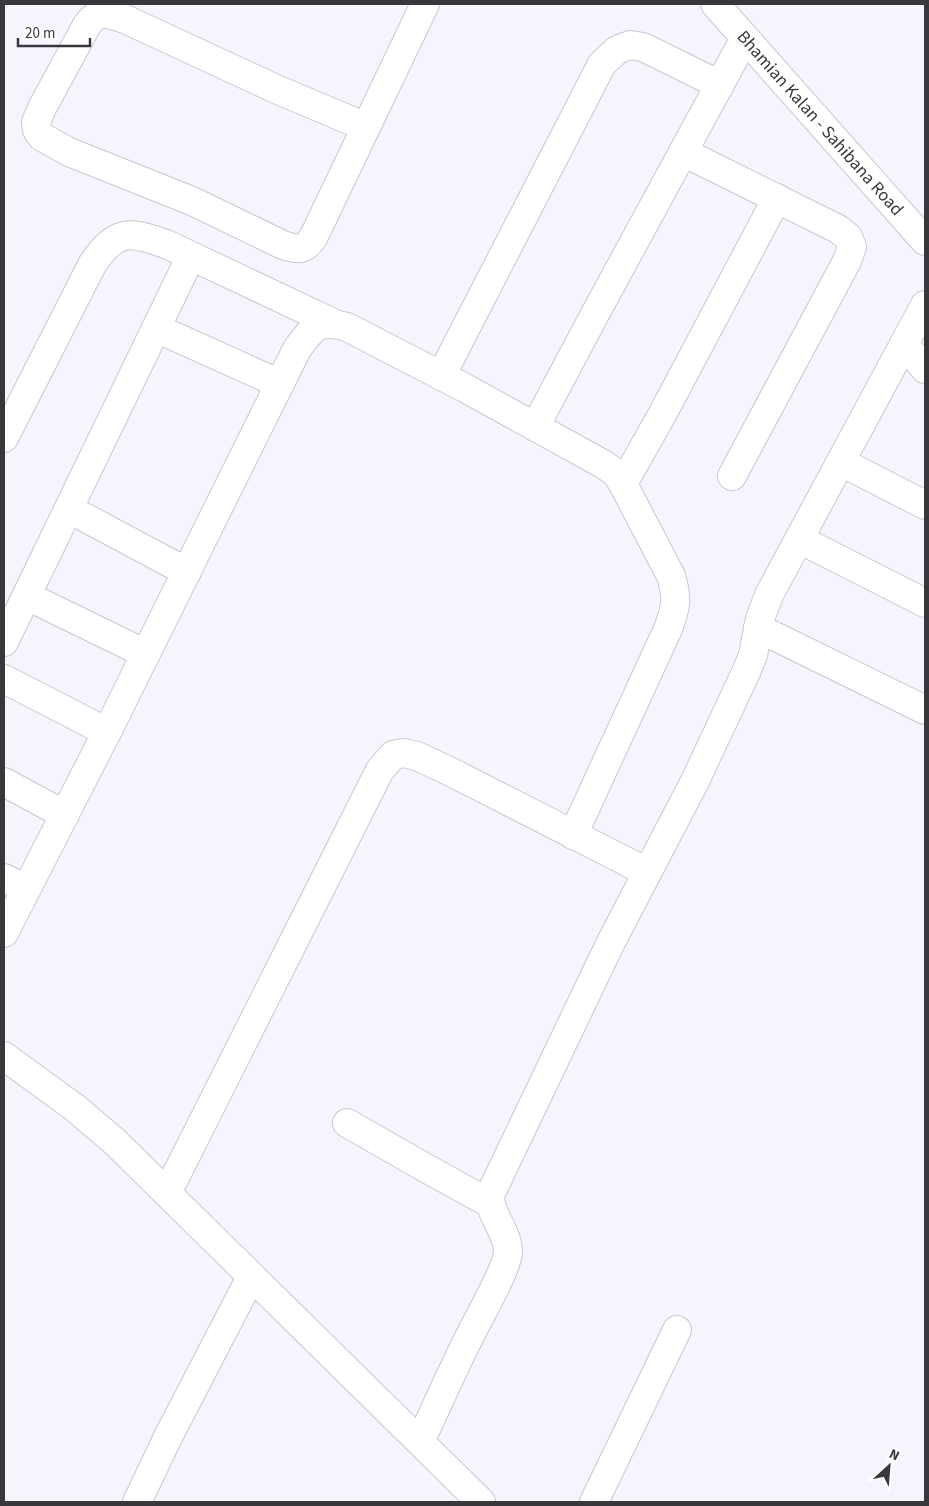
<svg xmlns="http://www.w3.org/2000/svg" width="929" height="1506" viewBox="0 0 929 1506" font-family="'Source Sans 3',sans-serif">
<rect width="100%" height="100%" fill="#f7f4fe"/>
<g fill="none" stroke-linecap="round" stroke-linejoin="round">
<defs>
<g id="minor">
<path id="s1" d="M715 4 925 241"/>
<path d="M366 127 276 89 125 19C107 13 99 9 87 25L43 106 36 122 37 130 42 137 69 152 192 201 283 245C298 250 305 251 314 236 351 158 388 81 425 4"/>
<polyline points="683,152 838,229 848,237 852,247 847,261 732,476"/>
<polyline points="156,328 280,384"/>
<polyline points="904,344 925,369"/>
<polyline points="441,376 602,64 617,50 630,45 643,47 720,85"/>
<polyline points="535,427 595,314 745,38"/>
<path d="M4 438 93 263C117 229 129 231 166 244L333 323"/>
<polyline points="841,462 925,505"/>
<polyline points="623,484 663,413 777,198"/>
<polyline points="69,509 187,572"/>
<polyline points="799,539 925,603"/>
<polyline points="27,596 146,654"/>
<polyline points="758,628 925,710"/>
<polyline points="4,642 191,256"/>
<polyline points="4,679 107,732"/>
<polyline points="4,782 65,815"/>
<polyline points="4,878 26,889"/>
<path d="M4 933 110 726 297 349C313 327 319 319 347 327L465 388 603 464 616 473 623 484 671 576C678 599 676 607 668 629L573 835"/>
<polyline points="4,1056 74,1107 114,1141 481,1502"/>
<polyline points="347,1123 424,1167 489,1203"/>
<polyline points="167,1193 380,770 393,755 404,753 417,756 451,772 647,872"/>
<path d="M420 1442C437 1406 453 1368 472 1332 480 1315 507 1269 508 1252 508 1231 489 1215 490 1195L610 944 695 781 747 670 753 655 760 619 769 595 925 305"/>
<polyline points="137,1502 168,1437 251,1277"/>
<polyline points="594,1502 677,1330"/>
</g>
</defs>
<use href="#minor" stroke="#cbc7d2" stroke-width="30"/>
<use href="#minor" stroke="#fff" stroke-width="28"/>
</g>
<g text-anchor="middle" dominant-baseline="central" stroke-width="4" stroke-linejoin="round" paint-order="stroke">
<g font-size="18" fill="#39373c" stroke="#fff">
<text stroke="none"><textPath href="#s1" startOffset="159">Bhamian Kalan - Sahibana Road</textPath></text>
</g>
</g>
<rect width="929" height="1506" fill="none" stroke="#39373c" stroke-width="10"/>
<g transform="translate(889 1466) rotate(26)" stroke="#ffffff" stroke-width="4" paint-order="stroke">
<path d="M0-4L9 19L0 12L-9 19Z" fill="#39373c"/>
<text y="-8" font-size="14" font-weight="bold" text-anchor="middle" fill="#39373c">N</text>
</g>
<path d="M18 38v8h72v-8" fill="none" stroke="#39373c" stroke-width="2.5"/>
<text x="25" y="38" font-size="15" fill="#39373c" stroke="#ffffff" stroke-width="4" paint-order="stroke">20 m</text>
</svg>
